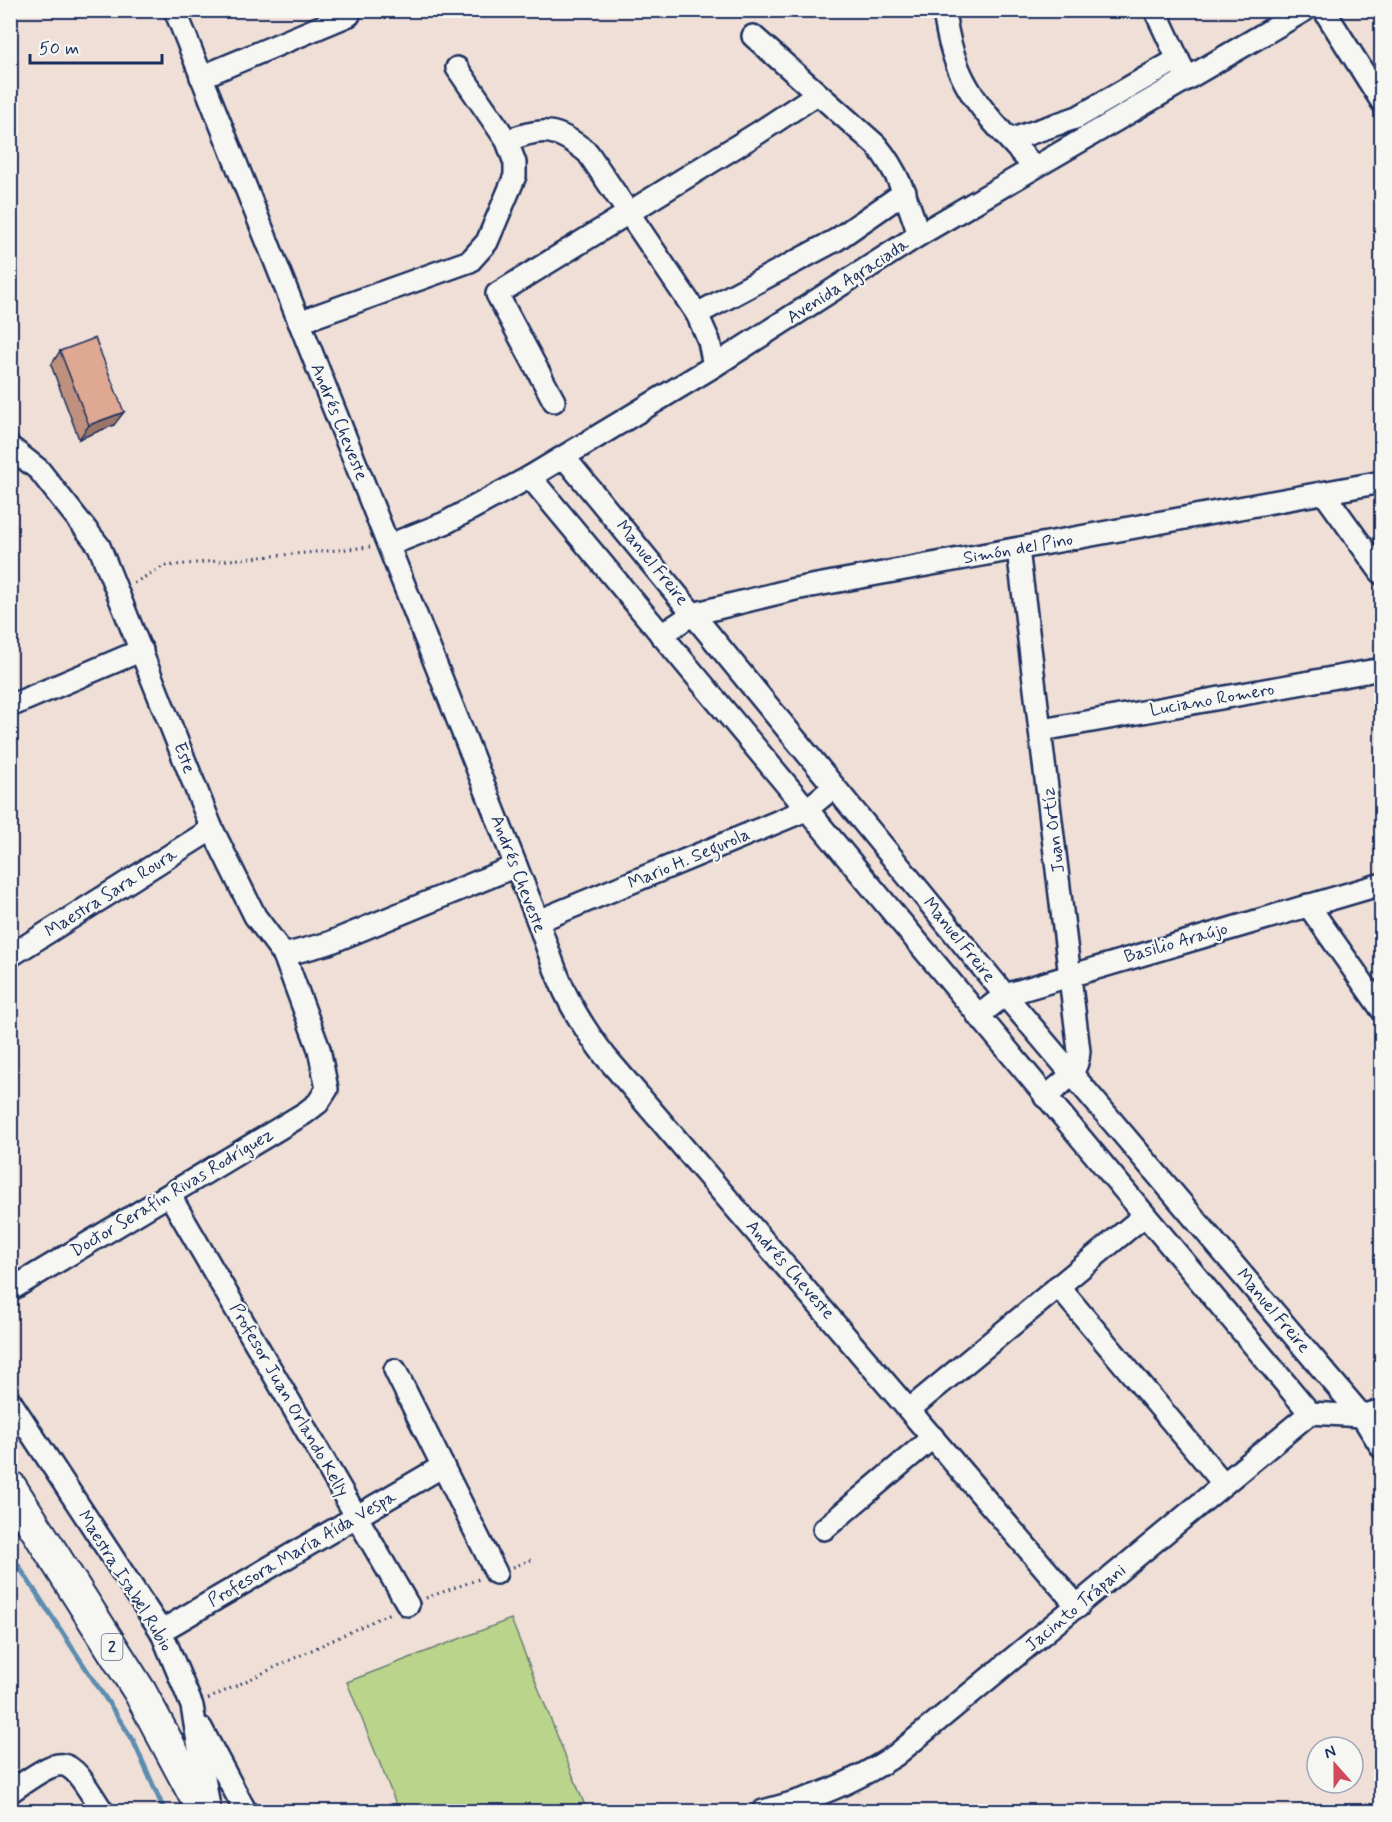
<svg xmlns="http://www.w3.org/2000/svg" width="1392" height="1822" viewBox="0 0 1392 1822" font-family="Mynerve,sans-serif">
<rect width="100%" height="100%" fill="#efdfd6"/>
<filter id="ink" filterUnits="userSpaceOnUse"><feTurbulence type="fractalNoise" baseFrequency=".0167" numOctaves="2"/><feDisplacementMap in="SourceGraphic" scale="12" xChannelSelector="R" yChannelSelector="G"/><feConvolveMatrix kernelMatrix="1 2 1 2 8 2 1 2 1" color-interpolation-filters="sRGB"/></filter>
<g filter="url(#ink)">
<polygon fill="#bbd48b" stroke="#6b8274" stroke-width="1.5" points="511,1619 587,1811 399,1811 347,1682"/>
<g fill="none" stroke-linecap="round" stroke-linejoin="round">
<polyline stroke="#5c8db1" stroke-width="5" points="10,1553 133,1740 165,1812"/>
<defs>
<g id="minor">
<path d="M175 10 538 921C557 978 568 1008 605 1056L1078 1607"/>
<path d="M944 10C953 88 985 112 1034 167"/>
<polyline points="1155,10 1184,72"/>
<polyline points="1324,10 1382,102"/>
<path d="M753 36 876 145C899 172 908 202 919 235"/>
<polyline points="201,77 349,15"/>
<polyline points="1010,140 1078,117 1178,59"/>
<path d="M507 141C543 126 558 128 588 153L697 314 709 341 714 366"/>
<polyline points="697,314 836,240 905,192"/>
<polyline points="299,322 470,261 487,242 515,176 515,163 507,141 457,68"/>
<polyline points="554,401 497,294 758,133 817,94"/>
<polyline points="10,447 39,470 99,546 212,829 255,916 284,955 319,1049 327,1089 318,1103 305,1113 10,1290"/>
<polyline points="564,457 1005,995 1362,1416 1382,1448"/>
<polyline points="530,477 1310,1413"/>
<polyline points="1324,493 1382,574"/>
<polyline points="389,545 445,523 530,477 714,366 919,235 1305,10"/>
<path d="M1018 549 1079 1051C1078 1075 1062 1083 1045 1097"/>
<polyline points="661,635 693,614 795,589 1382,482"/>
<polyline points="10,706 142,650"/>
<polyline points="1042,730 1382,669"/>
<polyline points="1308,905 1382,1010"/>
<polyline points="538,921 806,810 834,787"/>
<polyline points="284,955 329,943 516,866"/>
<polyline points="10,956 212,829"/>
<polyline points="978,1016 1005,995 1382,884"/>
<polyline points="170,1196 408,1605"/>
<polyline points="1058,1286 1224,1484"/>
<polyline points="395,1370 496,1573"/>
<polyline points="10,1401 161,1631 192,1706 209,1807"/>
<polyline points="910,1409 1145,1215"/>
<polyline points="824,1529 933,1437"/>
<polyline points="161,1631 443,1466"/>
<polyline points="201,1728 246,1812"/>
<path d="M10 1792C68 1752 66 1754 103 1812"/>
<path d="M763 1811C817 1797 849 1785 896 1755L1310 1413 1362 1416 1382 1410"/>
</g>
<polyline id="highway" points="10,1487 140,1692 204,1812"/>
</defs>
<use href="#minor" stroke="#1b2f5e" stroke-width="26"/>
<use href="#highway" stroke="#1b2f5e" stroke-width="36"/>
<g stroke="#1b2f5e" stroke-width="3" stroke-dasharray="1.5 4.5" stroke-linecap="butt">
<polyline points="134,583 164,566 370,547"/>
<polyline points="513,1567 531,1560"/>
<polyline points="426,1598 479,1579"/>
<polyline points="208,1699 392,1612"/>
</g>
<use href="#minor" stroke="#f6f6f2" stroke-width="21"/>
<use href="#highway" stroke="#f6f6f2" stroke-width="32"/>
</g>
<polygon fill="#bf907e" stroke="#1b2f5e" stroke-width="1.5" points="60,351 114,425 79,439 51,365"/>
<polygon fill="#9b7667" stroke="#1b2f5e" stroke-width="1.5" points="124,412 114,425 79,439 89,425"/>
<polygon fill="#dea893" stroke="#1b2f5e" stroke-width="1.5" points="95,338 124,412 89,425 60,351"/>
</g>
<g text-anchor="middle" dominant-baseline="central" stroke-width="4.5" stroke-linejoin="round" paint-order="stroke">
<rect fill="#f6f6f2" stroke="#5d6b8a" stroke-width="1.5" x="101.5" y="1634" width="21" height="26" rx="4.5"/>
<g font-size="16" font-weight="bold" fill="#1b2f5e">
<text x="112" y="1647">2</text>
</g>
<g font-size="18" fill="#1b2f5e" stroke="#f6f6f2">
<text transform="translate(848 281) rotate(-33)">Avenida Agraciada</text>
<text transform="translate(339 422) rotate(68)">Andrés Cheveste</text>
<text transform="translate(1018 549) rotate(-10)">Simón del Pino</text>
<text transform="translate(652 563) rotate(51)">Manuel Freire</text>
<text transform="translate(1212 700) rotate(-10)">Luciano Romero</text>
<text transform="translate(184 758) rotate(69)">Este</text>
<text transform="translate(1054 830) rotate(-97)">Juan Ortíz</text>
<text transform="translate(689 859) rotate(-23)">Mario H. Segurola</text>
<text transform="translate(518 874) rotate(69)">Andrés Cheveste</text>
<text transform="translate(111 893) rotate(-32)">Maestra Sara Roura</text>
<text transform="translate(959 940) rotate(51)">Manuel Freire</text>
<text transform="translate(1176 943) rotate(-16)">Basilio Araújo</text>
<text transform="translate(172 1193) rotate(-31)">Doctor Serafín Rivas Rodríguez</text>
<text transform="translate(790 1270) rotate(49)">Andrés Cheveste</text>
<text transform="translate(1273 1311) rotate(50)">Manuel Freire</text>
<text transform="translate(289 1400) rotate(60)">Profesor Juan Orlando Kelly</text>
<text transform="translate(302 1549) rotate(-30)">Profesora María Aída Vespa</text>
<text transform="translate(125 1581) rotate(58)">Maestra Isabel Rubio</text>
<text transform="translate(1076 1608) rotate(-40)">Jacinto Trápani</text>
</g>
</g>
<rect width="1392" height="1822" fill="none" stroke="#f6f6f2" stroke-width="36"/>
<rect x="18" y="18" width="1356" height="1786" fill="none" stroke="#1b2f5e" stroke-width="2" filter="url(#ink)"/>
<g transform="translate(1335 1765) rotate(339)"><circle r="28" fill="#f6f6f2" stroke="#9ea6b7" stroke-width="1.5"/>
<path d="M0-4.5L10 22L0 15L-10 22Z" fill="#d1495b"/>
<text y="-9" font-size="16" font-weight="bold" text-anchor="middle" fill="#1b2f5e">N</text>
</g>
<path d="M30 54v9h132v-9" fill="none" stroke="#1b2f5e" stroke-width="3"/>
<text x="39" y="54" font-size="18" fill="#1b2f5e" stroke="#f6f6f2" stroke-width="4.5" paint-order="stroke">50 m</text>
</svg>
